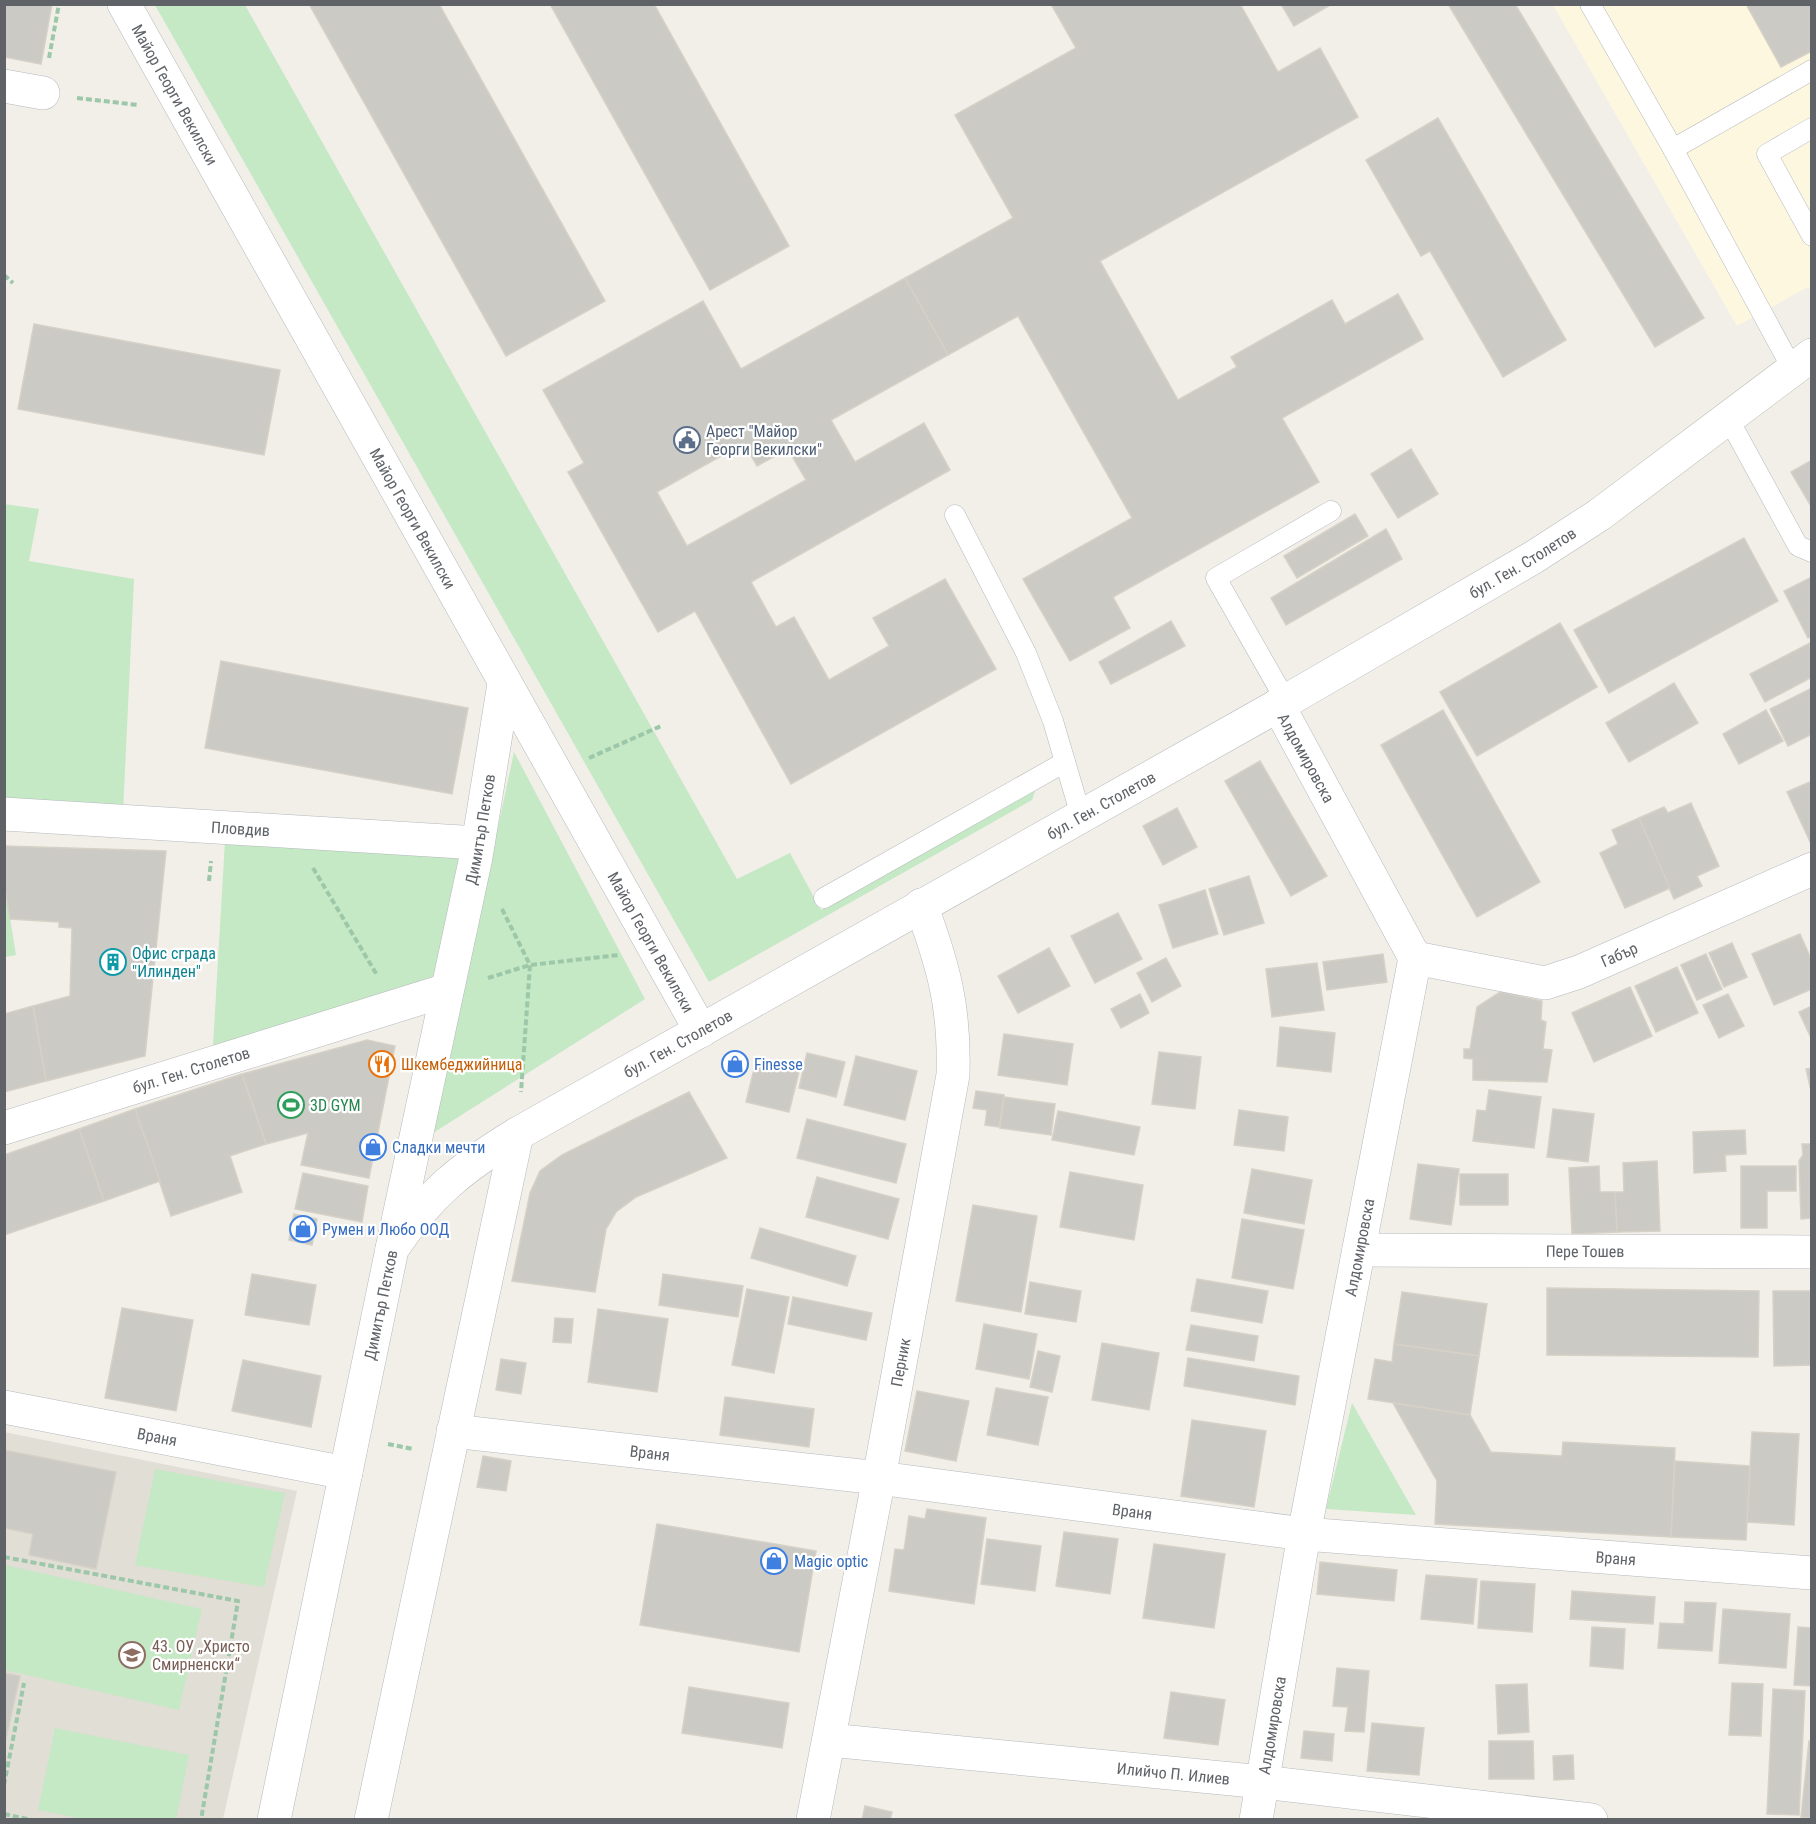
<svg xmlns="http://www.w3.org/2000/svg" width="1816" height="1824" viewBox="0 0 1816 1824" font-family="'Roboto Condensed',sans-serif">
<rect width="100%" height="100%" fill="#f1efe8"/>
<polygon fill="#fef7e0" points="1553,5 1811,5 1811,291 1808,287 1737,326"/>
<polygon fill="#e1ded6" points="4,1432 297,1491 223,1819 5,1819"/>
<g fill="#c5e8c5">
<polygon points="155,5 245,5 737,879 790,853 821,910 1035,791 1032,800 709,982"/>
<polygon points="4,504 39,509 29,561 134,579 123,812 5,806"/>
<polygon points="514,752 645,999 433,1133"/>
<polygon points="225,841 460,858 433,980 212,1063"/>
<polygon points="4,881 16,955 5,957 4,957"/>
<polygon points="1352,1403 1416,1515 1326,1509"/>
<polygon points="155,1469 285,1493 264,1587 135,1565"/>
<polygon points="5,1565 202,1609 179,1710 5,1670"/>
<polygon points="55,1728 189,1755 176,1819 84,1819 38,1810"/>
</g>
<g fill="#cccac5" stroke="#d6d1c6" stroke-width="1.5" fill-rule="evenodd">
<polygon points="4,4 52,4 41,64 4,57"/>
<polygon points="309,4 439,4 605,301 506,356"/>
<polygon points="550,4 654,4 789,246 710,290"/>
<polygon points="1051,4 1240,4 1278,72 1320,48 1358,117 1100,261 1178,400 1237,367 1231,357 1332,300 1345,324 1398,294 1423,339 1282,418 1319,482 1113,597 1130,628 1070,661 1023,579 1132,518 1018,316 948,355 905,278 1013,218 955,115 1076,48"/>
<polygon points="1281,4 1332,4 1294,26"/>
<polygon points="1448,4 1515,4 1704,318 1655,347"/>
<polygon points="1746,4 1812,4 1812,51 1781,67"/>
<polygon points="1438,118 1566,340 1503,377 1430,251 1421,256 1366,160"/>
<path d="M905 278 948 355 831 420 855 462 924 423 950 470 751 582 776 627 794 617 829 680 889 646 873 618 945 579 996 669 791 784 695 611 658 632 568 472 584 463 543 390 703 301 741 369ZM744 443 757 466 788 449 806 480 687 546 657 492Z"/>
<polygon points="34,324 280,370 264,455 18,409"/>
<polygon points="1411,449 1438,494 1398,518 1371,474"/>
<polygon points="1812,460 1812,508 1791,472"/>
<polygon points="1355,514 1368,536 1297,578 1284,556"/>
<polygon points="1386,529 1402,559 1286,625 1271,598"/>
<polygon points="1744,538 1778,601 1609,693 1574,630"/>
<polygon points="1812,577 1812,636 1808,638 1784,591"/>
<polygon points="1171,621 1185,646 1111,684 1099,662"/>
<polygon points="1560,623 1597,687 1477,756 1440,692"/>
<polygon points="1810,643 1812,677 1765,702 1750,674"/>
<polygon points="221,661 468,708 452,794 205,748"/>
<polygon points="1674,683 1698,723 1629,762 1606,723"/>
<polygon points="1812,688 1812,734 1788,746 1770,709"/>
<polygon points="1443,710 1540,882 1477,917 1381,745"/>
<polygon points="1766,710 1783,741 1739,764 1723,734"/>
<polygon points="1260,761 1327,876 1291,896 1225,781"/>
<polygon points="1812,781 1812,846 1787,792"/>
<polygon points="1691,803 1719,866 1697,876 1702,886 1674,899 1639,818 1664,807 1668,813"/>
<polygon points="1177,808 1197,847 1163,865 1143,826"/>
<polygon points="1639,818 1670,888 1625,908 1600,853 1618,844 1612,830"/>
<polygon points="4,846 166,851 145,1056 46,1081 33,1006 70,996 72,928 59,927 59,922 10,919 4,881"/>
<polygon points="1249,876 1264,923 1224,935 1209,889"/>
<polygon points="1205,890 1218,934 1173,948 1159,905"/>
<polygon points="1118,913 1142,959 1095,983 1071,936"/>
<polygon points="1800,934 1812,961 1812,989 1774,1005 1752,954"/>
<polygon points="1732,943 1747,977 1724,987 1709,953"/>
<polygon points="1049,948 1070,986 1018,1013 998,976"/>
<polygon points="1383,954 1387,982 1327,990 1323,962"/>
<polygon points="1706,954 1722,989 1697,1000 1681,965"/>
<polygon points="1166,958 1181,986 1152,1002 1137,973"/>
<polygon points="1317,963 1324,1010 1272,1017 1266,969"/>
<polygon points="1677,967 1698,1013 1656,1032 1635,986"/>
<polygon points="1630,987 1652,1036 1594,1062 1572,1013"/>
<polygon points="1500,992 1542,1001 1541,1020 1546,1022 1543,1049 1552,1050 1547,1082 1473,1080 1473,1059 1464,1058 1464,1049 1470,1049 1477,1007"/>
<polygon points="1140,994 1149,1013 1121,1028 1111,1009"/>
<polygon points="1728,994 1744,1026 1719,1038 1703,1005"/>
<polygon points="33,1006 46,1081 4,1092 4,1014"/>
<polygon points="1812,1006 1812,1038 1811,1038 1799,1012"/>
<polygon points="1280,1027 1335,1033 1331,1072 1277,1066"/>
<polygon points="1004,1034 1073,1044 1067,1085 998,1075"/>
<polygon points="367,1040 395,1046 369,1178 301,1165 308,1133 266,1144 242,1074"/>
<polygon points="1159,1052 1201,1057 1195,1109 1152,1104"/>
<polygon points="807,1053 845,1062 836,1097 799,1088"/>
<polygon points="856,1056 917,1071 905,1120 844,1105"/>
<polygon points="756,1061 799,1072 789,1112 746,1102"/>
<polygon points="1812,1068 1812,1095 1806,1069"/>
<polygon points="242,1074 266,1144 230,1156 242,1192 171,1216 135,1109"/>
<polygon points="1489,1090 1541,1097 1534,1148 1473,1141 1477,1110 1486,1111"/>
<polygon points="976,1091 1004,1095 999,1127 985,1125 987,1110 973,1108"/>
<polygon points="689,1092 727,1158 636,1197 616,1212 606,1229 595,1292 512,1281 530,1193 540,1171 562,1155"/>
<polygon points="1004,1097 1055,1104 1051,1135 1000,1128"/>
<polygon points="135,1109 160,1181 104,1201 79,1129"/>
<polygon points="1553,1109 1594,1114 1588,1162 1547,1157"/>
<polygon points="1239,1110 1288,1117 1284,1151 1234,1145"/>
<polygon points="1058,1111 1140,1127 1134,1155 1052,1140"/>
<polygon points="807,1119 906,1144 896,1183 797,1158"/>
<polygon points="79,1129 104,1201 4,1235 4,1155"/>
<polygon points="1745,1130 1746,1154 1725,1155 1726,1171 1694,1173 1693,1132"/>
<polygon points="1802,1144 1812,1144 1812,1218 1801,1219 1799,1161 1803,1155"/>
<polygon points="1657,1161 1660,1231 1617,1232 1615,1192 1624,1192 1623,1163"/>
<polygon points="1418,1164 1459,1169 1451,1225 1410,1219"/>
<polygon points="1599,1166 1600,1192 1615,1192 1617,1232 1572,1234 1569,1168"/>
<polygon points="1741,1166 1796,1166 1796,1191 1767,1191 1767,1228 1741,1228"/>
<polygon points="1252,1169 1312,1180 1304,1224 1244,1213"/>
<polygon points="1070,1172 1143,1185 1134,1240 1060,1227"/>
<polygon points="303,1173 368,1186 362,1222 295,1209"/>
<rect x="1460" y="1174" width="48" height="31"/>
<polygon points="817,1177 899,1199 888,1239 806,1217"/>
<polygon points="973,1205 1037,1216 1021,1312 956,1301"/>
<polygon points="294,1214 317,1219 312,1245 289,1240"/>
<polygon points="1242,1219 1304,1230 1293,1289 1232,1278"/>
<polygon points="760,1228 856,1256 847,1286 751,1258"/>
<polygon points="252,1274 316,1285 309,1325 245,1315"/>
<polygon points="663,1274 743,1286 738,1317 659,1305"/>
<polygon points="1197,1279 1268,1291 1262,1323 1191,1311"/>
<polygon points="1030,1282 1081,1291 1076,1322 1025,1314"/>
<polygon points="1547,1288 1759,1291 1758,1357 1547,1355"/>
<polygon points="747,1289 789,1297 774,1373 732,1365"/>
<polygon points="1773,1291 1812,1291 1812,1365 1774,1366"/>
<polygon points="1402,1292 1487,1304 1479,1356 1394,1344"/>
<polygon points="793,1297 872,1313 866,1340 788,1324"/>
<polygon points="122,1308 193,1320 176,1411 105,1398"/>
<polygon points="598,1309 668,1319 657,1392 588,1382"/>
<polygon points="555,1318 573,1319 571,1343 553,1342"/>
<polygon points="984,1324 1037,1334 1029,1379 976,1369"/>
<polygon points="1191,1325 1258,1336 1254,1361 1186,1350"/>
<polygon points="1102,1343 1159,1353 1149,1410 1092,1400"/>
<polygon points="1394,1344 1479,1356 1470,1415 1368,1399 1375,1359 1392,1362"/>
<polygon points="1038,1351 1060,1356 1052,1392 1030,1387"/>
<polygon points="1188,1358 1299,1376 1295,1405 1184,1386"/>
<polygon points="501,1359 526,1363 521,1394 496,1390"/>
<polygon points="243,1360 321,1376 311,1427 232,1411"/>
<polygon points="996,1388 1048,1397 1038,1445 987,1435"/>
<polygon points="917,1391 969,1401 956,1461 905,1451"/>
<polygon points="725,1397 814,1409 809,1447 720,1435"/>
<polygon points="1393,1403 1470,1415 1491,1452 1562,1456 1563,1442 1675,1448 1671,1537 1435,1524 1437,1481"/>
<polygon points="1192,1420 1266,1431 1254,1507 1181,1496"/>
<polygon points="1752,1432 1799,1434 1794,1525 1747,1522"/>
<polygon points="4,1450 116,1472 96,1569 29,1555 33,1534 4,1528"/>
<polygon points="483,1456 511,1461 506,1491 477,1487"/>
<polygon points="1675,1461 1750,1466 1746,1540 1671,1537"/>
<polygon points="927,1509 986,1518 974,1604 889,1591 895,1549 904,1550 909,1516 925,1519"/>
<polygon points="657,1524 816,1551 799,1652 640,1625"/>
<polygon points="1064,1532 1118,1539 1110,1594 1056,1586"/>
<polygon points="987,1539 1041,1546 1035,1591 981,1584"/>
<polygon points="1154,1544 1225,1554 1214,1628 1143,1618"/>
<polygon points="1320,1562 1397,1570 1394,1601 1317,1594"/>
<polygon points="1426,1575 1477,1579 1473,1624 1421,1619"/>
<polygon points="1481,1581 1535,1584 1532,1632 1478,1628"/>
<polygon points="1572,1591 1655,1597 1653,1624 1570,1619"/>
<polygon points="1685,1602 1716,1603 1712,1651 1658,1648 1660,1623 1684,1624"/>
<polygon points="1723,1609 1790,1614 1786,1668 1719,1663"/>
<polygon points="1592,1627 1625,1629 1623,1669 1590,1666"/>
<polygon points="1798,1627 1812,1628 1812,1686 1794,1685"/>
<polygon points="1337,1668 1369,1671 1364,1732 1345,1731 1348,1707 1333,1706"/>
<polygon points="4,1673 20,1676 4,1747"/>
<polygon points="1732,1683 1763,1684 1761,1736 1729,1735"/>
<polygon points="1527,1684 1529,1732 1498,1734 1496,1685"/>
<polygon points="689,1687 789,1703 782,1748 682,1733"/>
<polygon points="1773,1689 1805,1691 1799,1815 1767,1814"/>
<polygon points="1171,1692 1225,1700 1218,1745 1164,1738"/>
<polygon points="1372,1723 1424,1728 1419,1775 1367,1771"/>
<polygon points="1304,1731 1334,1734 1332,1761 1301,1758"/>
<polygon points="1489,1741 1533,1741 1534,1779 1489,1779"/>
<polygon points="1809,1741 1812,1741 1812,1818 1801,1817"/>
<polygon points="1573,1755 1574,1779 1554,1780 1553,1756"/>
<polygon points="865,1806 892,1812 890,1820 862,1820"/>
</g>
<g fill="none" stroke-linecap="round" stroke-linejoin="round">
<defs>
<g id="service">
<polyline points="1590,4 1673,149 1793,370"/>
<polyline points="1812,128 1767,154 1812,236"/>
<polyline points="1673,149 1812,70"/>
<polyline points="1728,418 1798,546 1812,552"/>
<polyline points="955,515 1026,653 1053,721 1081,816"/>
<polyline points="1286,701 1216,578 1331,511"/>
<polyline points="824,898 1065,762"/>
</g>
<g id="minor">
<path id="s1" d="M124 4 701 1031"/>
<polyline points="4,86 43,93"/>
<path id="s2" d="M4 814 478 843"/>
<path id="s3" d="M1415 958 1545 983 1579 972 1812 869"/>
<path id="s4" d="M4 1128 447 990"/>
<path id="s5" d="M392 1249 476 857 504 684"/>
<path id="s6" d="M1359 1250 1812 1252"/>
<path id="s7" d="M4 1407 346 1473"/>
<path id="s8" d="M453 1431 879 1478 1304 1534 1812 1573"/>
<path id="s9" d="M829 1740 1263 1782 1591 1820"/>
<path id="s10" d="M813 1820 879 1478 953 1075C955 1007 944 968 921 905"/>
<path id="s11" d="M1256 1820 1304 1534 1415 958 1278 705"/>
</g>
<g id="tertiary">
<path id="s12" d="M274 1820 392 1249C429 1194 461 1168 517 1134L1286 701 1534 557 1599 515 1812 355"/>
<polyline points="371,1820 517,1134"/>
</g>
</defs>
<use href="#service" stroke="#b5b8bc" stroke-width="21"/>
<use href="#minor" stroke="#b5b8bc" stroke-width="34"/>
<use href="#tertiary" stroke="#b5b8bc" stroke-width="34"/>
<g stroke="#9cc7a9" stroke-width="4" stroke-dasharray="6 3" stroke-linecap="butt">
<polyline points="49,58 59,4"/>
<polyline points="77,98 138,105"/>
<polyline points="4,275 13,283"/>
<polyline points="589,758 661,726"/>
<polyline points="313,868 377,975"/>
<polyline points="209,881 211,861"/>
<polyline points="502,909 530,965 521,1092"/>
<polyline points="488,978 530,965 619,955"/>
<polyline points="388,1444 413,1449"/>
<polyline points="4,1557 238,1601 201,1820"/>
<polyline points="4,1785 24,1683"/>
<polyline points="4,1814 32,1820"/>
</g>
<use href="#service" stroke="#fff" stroke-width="20"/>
<use href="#minor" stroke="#fff" stroke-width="33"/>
<use href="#tertiary" stroke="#fff" stroke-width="33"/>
</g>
<defs>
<symbol id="civic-ring" viewBox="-11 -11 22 22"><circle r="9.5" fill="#fff" stroke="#5c6f8a" stroke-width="1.5"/><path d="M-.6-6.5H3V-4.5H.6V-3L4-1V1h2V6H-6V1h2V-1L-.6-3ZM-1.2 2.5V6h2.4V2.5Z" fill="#5c6f8a"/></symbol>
<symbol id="building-ring" viewBox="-11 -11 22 22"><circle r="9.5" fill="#fff" stroke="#0f9aa8" stroke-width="1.5"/><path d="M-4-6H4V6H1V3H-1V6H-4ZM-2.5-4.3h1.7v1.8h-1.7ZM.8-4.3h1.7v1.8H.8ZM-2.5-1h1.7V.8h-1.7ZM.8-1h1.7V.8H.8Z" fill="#0f9aa8"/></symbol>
<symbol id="restaurant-ring" viewBox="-11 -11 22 22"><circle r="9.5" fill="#fff" stroke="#e8710a" stroke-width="1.5"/><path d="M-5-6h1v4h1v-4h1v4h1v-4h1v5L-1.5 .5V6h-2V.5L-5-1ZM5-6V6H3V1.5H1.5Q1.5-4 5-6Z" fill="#e8710a"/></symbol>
<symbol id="shop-ring" viewBox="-11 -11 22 22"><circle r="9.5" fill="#fff" stroke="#3f7fe0" stroke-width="1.5"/><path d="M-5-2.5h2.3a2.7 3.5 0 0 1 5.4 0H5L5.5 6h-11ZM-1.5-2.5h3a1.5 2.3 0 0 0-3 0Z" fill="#3f7fe0"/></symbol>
<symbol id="stadium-ring" viewBox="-11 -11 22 22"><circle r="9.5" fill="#fff" stroke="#2e9e5b" stroke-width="1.5"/><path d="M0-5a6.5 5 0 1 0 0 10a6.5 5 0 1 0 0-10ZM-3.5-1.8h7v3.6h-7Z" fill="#2e9e5b"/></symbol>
<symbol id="school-ring" viewBox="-11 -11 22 22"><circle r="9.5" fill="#fff" stroke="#8d6e63" stroke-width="1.5"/><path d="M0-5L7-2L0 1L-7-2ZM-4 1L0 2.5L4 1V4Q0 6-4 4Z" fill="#8d6e63"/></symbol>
</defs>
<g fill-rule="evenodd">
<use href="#civic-ring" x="672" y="425" width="30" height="30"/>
<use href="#building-ring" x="98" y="947" width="30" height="30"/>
<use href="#restaurant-ring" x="367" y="1049" width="30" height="30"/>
<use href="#shop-ring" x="720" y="1049" width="30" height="30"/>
<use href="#stadium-ring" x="276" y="1090" width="30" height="30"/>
<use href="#shop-ring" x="358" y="1132" width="30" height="30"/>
<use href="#shop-ring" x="288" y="1214" width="30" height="30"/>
<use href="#shop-ring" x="759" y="1546" width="30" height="30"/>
<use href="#school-ring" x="117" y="1640" width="30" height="30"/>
</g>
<g text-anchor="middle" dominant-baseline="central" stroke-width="4.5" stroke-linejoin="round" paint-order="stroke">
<g font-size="16" fill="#5f6368" stroke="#fff">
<text stroke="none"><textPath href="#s1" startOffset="104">Майор Георги Векилски</textPath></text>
<text stroke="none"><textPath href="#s1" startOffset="590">Майор Георги Векилски</textPath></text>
<text stroke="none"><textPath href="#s12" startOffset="1911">бул. Ген. Столетов</textPath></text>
<text transform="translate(1306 758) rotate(61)">Алдомировска</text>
<text stroke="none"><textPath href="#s12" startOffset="1425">бул. Ген. Столетов</textPath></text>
<text stroke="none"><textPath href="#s2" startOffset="237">Пловдив</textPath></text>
<text stroke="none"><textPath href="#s5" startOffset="429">Димитър Петков</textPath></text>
<text stroke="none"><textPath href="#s1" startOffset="1076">Майор Георги Векилски</textPath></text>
<text stroke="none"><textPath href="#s3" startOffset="212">Габър</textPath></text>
<text stroke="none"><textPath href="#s12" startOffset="939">бул. Ген. Столетов</textPath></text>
<text stroke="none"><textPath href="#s4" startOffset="196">бул. Ген. Столетов</textPath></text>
<text stroke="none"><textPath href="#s11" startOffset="582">Алдомировска</textPath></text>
<text stroke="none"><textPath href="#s6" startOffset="226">Пере Тошев</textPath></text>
<text stroke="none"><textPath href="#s12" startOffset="526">Димитър Петков</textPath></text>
<text stroke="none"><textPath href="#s10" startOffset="466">Перник</textPath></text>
<text stroke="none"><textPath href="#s7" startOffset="156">Враня</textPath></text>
<text stroke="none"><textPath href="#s8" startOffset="198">Враня</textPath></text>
<text stroke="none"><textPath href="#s8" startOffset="684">Враня</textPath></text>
<text stroke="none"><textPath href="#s8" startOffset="1170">Враня</textPath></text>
<text stroke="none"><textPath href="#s11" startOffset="96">Алдомировска</textPath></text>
<text stroke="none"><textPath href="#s9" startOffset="346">Илийчо П. Илиев</textPath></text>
</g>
<g font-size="16" fill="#4e5e75" stroke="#fff" text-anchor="start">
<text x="706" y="431">Арест "Майор<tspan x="706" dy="18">Георги Векилски"</tspan></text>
</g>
<g font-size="16" fill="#0d838f" stroke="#fff" text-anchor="start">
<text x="132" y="953">Офис сграда<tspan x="132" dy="18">"Илинден"</tspan></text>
</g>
<g font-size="16" fill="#c56008" stroke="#fff" text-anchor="start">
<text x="401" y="1064">Шкембеджийница</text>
</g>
<g font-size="16" fill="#366cbe" stroke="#fff" text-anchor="start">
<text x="754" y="1064">Finesse</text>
<text x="392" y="1147">Сладки мечти</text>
<text x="322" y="1229">Румен и Любо ООД</text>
<text x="794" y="1561">Magic optic</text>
</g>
<g font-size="16" fill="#27864d" stroke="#fff" text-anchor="start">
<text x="310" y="1105">3D GYM</text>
</g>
<g font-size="16" fill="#785e54" stroke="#fff" text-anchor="start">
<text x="152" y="1646">43. ОУ „Христо<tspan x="152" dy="18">Смирненски“</tspan></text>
</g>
</g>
<rect width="1816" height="1824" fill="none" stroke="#5f6368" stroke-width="12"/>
</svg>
